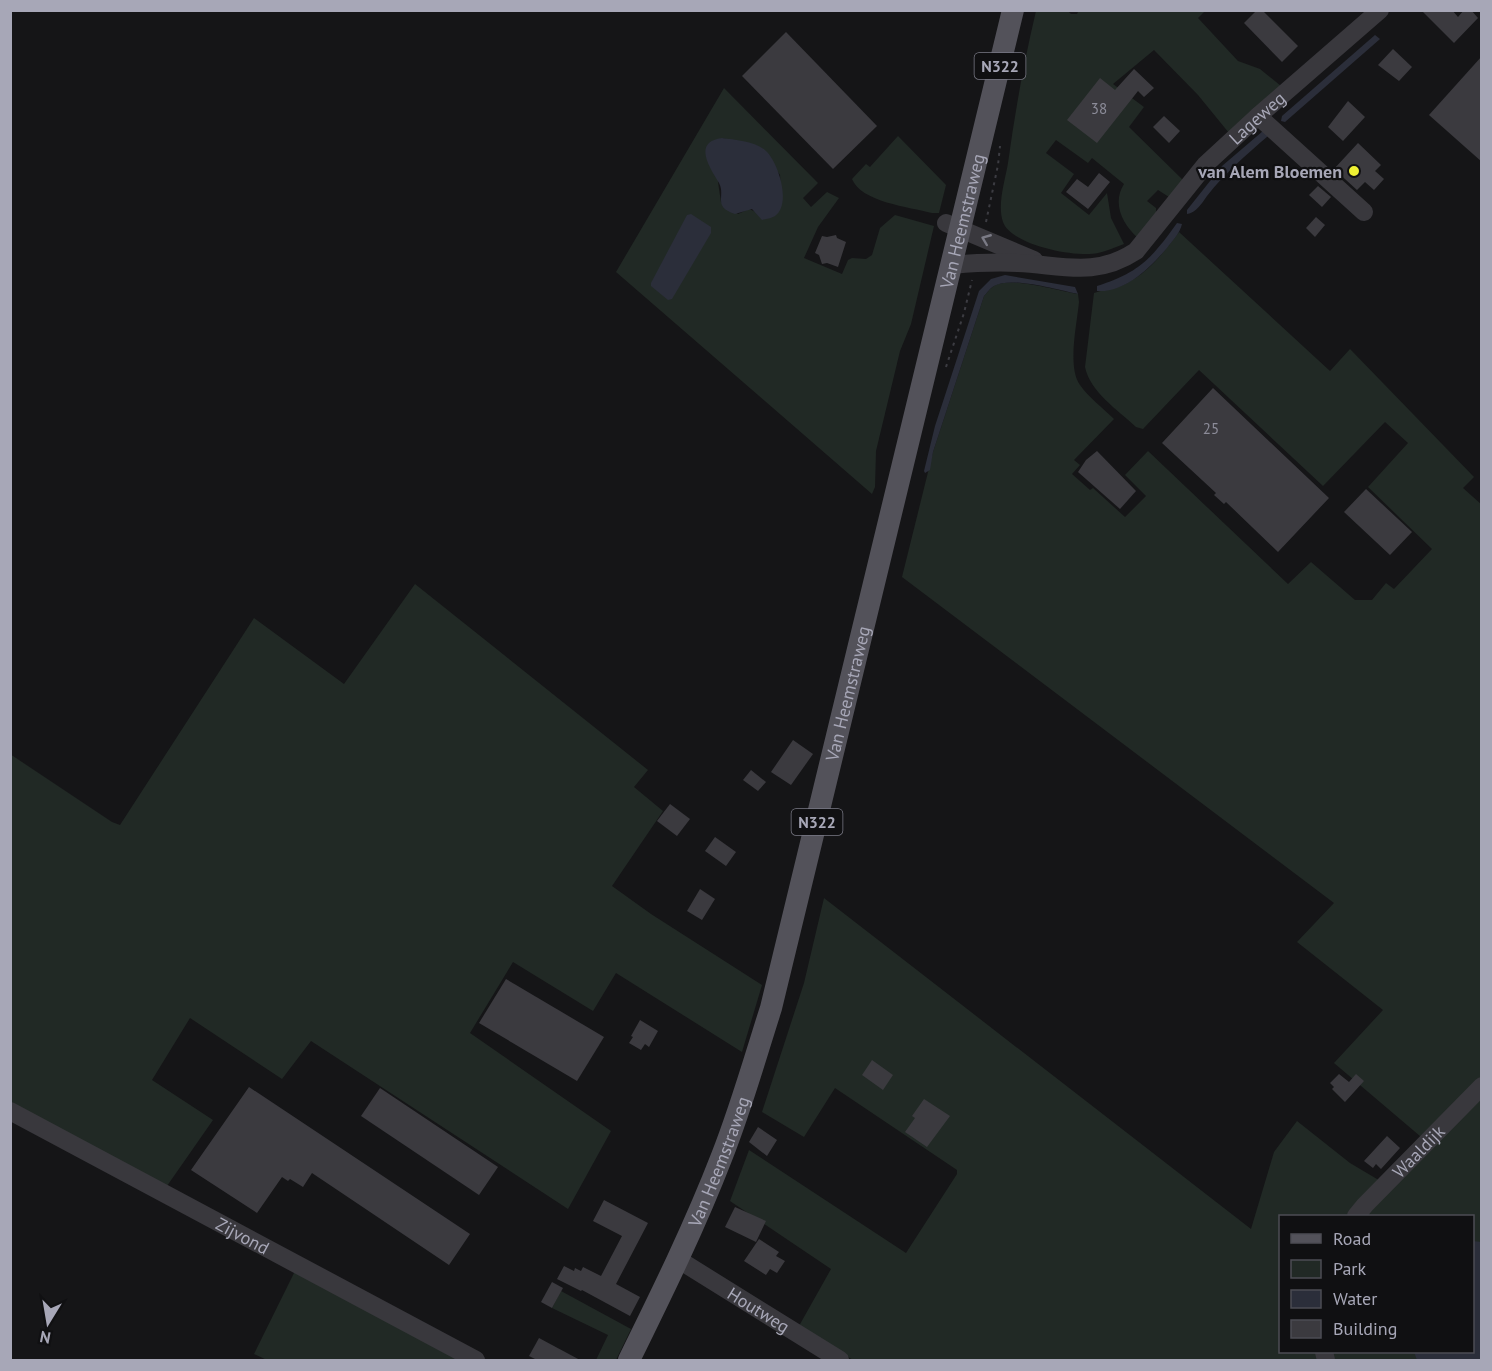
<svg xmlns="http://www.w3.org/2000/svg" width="1492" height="1371" viewBox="0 0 1492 1371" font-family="'PT Sans',sans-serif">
<rect width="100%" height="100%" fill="#151517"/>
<g fill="#212925" fill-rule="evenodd">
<path d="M1079 10 1205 11 1198 18 1238 61 1260 69 1281 86 1229 133 1198 95 1154 50 1113 84 1144 107 1129 127 1186 183 1169 197 1158 190 1147 201 1156 208V215L1138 238C1122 224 1112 203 1124 184L1092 158 1088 163 1056 140 1046 153 1074 174 1061 193 1089 215 1107 193 1111 218 1124 244C1115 247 1107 251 1098 253 1076 258 1011 245 1003 222 997 205 1005 181 1008 163 1015 112 1024 61 1036 11H1068L1071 14H1077Z"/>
<path d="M724 88 818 183 803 198 811 207 827 192 839 198 818 227 804 258 842 274 848 260 852 258 866 259 872 255 880 228 895 215 934 226 911 324 900 351 876 451 875 487 872 494 616 272ZM722 138 759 147 780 175 782 204 773 217 758 215 756 212 749 209 738 214 721 202 718 182Z"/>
<path d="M898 136 946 185 939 213H932C909 207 861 202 852 179L866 164 870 167Z"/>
<path d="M1179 232 1330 371 1350 349 1474 477 1463 488 1482 505 1481 1083 1427 1142 1334 1063 1383 1010 1297 942 1334 903 902 577 933 452 984 296C987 293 990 288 994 286 1011 276 1058 291 1078 294L1079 302C1077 324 1067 367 1080 385 1089 398 1103 408 1114 419L1074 460 1080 465 1072 474 1090 490 1093 488 1125 517 1146 496 1125 475 1148 451 1288 584 1311 562 1355 600H1372L1386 583 1394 589 1432 549 1368 487 1408 443 1385 422 1323 486 1199 370 1143 429 1136 427C1118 410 1090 392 1085 367L1094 293C1105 289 1117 289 1127 283 1149 272 1165 251 1179 232Z"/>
<polygon points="415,584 648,770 634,787 663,811 612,886 651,914 762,985 742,1052 616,973 593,1011 513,962 470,1033 611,1131 568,1209 311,1041 282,1079 190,1018 152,1080 213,1120 167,1186 11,1104 10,754 112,822 120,825 254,618 344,684"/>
<polygon points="824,898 1251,1229 1274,1152 1297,1121 1350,1163 1382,1182 1346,1216 1280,1216 1280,1352 1320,1352 1322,1360 853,1360 799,1326 831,1269 730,1201 749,1150 906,1253 957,1174 957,1170 835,1088 804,1137 762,1112 804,983"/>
<polygon points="1481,1092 1481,1360 1332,1360 1331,1352 1472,1352 1472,1216 1363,1216"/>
<polygon points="295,1271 462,1360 267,1360 254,1354"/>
<polygon points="561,1291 631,1329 616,1360 596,1360 608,1335 552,1308"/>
</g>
<g fill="#2b2e3a">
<polygon points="1375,35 1380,39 1285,122 1281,121 1282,116"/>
<path d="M1263 131 1268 136C1246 155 1225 173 1207 196 1202 203 1196 213 1187 214V210L1222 166Z"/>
<path d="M722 138C735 140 756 141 766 151 778 162 792 204 775 216 772 218 766 219 762 220L752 209 735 214C712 207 726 196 719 183 710 168 692 142 722 138Z"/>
<polygon points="691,214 711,227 711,233 672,299 668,300 651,286 651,283 687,215"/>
<path d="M1177 223 1182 224C1180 233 1173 240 1167 248 1150 268 1125 293 1097 291V286C1139 273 1152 258 1177 223Z"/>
<path d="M1005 275 1075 287 1078 294C1058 290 1011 276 994 286 990 288 987 293 984 296L933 452 930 470 925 473 924 471 935 426 979 291 991 279Z"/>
<polygon points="1473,1241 1481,1242 1481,1360 1417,1360 1414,1352 1472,1352"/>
</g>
<g fill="#3b3a3f">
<polygon points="1257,10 1262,10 1298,46 1282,62 1244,23"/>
<polygon points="1421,10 1452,10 1458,17 1464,10 1471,10 1478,18 1454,43"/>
<polygon points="786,32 877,126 833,169 742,76"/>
<polygon points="1393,49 1412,67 1399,81 1378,65"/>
<polygon points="1482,56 1482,162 1429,115"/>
<polygon points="1134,69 1154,88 1144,97 1138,91 1097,143 1067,120 1100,78 1115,90"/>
<polygon points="1348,101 1365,117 1343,141 1328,127"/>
<polygon points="1164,116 1180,131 1169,143 1153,127"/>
<polygon points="1358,143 1381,165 1375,171 1384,179 1374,190 1365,182 1357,190 1334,169"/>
<polygon points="1099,173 1110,182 1088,209 1066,192 1077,179 1088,187"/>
<polygon points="1318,186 1331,197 1322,207 1309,195"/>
<polygon points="1316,217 1325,225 1315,237 1306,228"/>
<polygon points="836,235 837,238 846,242 838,267 827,263 822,264 819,255 815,253 822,236 827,237"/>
<polygon points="1213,388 1329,498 1278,552 1226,502 1224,504 1214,495 1216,493 1162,443"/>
<polygon points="1097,451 1136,491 1120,509 1078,472 1086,460"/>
<polygon points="1366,489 1412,532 1390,555 1344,512"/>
<polygon points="793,740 813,754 791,785 771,772"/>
<polygon points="751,770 766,782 758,791 743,780"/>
<polygon points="670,804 690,819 677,836 657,821"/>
<polygon points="715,837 736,852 726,866 705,851"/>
<polygon points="700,889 715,899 702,920 687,911"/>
<polygon points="506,979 604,1037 577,1081 479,1023"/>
<polygon points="640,1020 658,1031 649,1047 645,1044 641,1050 629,1043 633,1037 631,1036"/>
<polygon points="872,1060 893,1075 883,1090 862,1075"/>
<polygon points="1339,1074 1349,1082 1356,1074 1364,1081 1345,1102 1332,1089 1334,1087 1330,1083"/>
<polygon points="249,1087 470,1234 449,1265 312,1173 303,1187 290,1179 288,1181 282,1177 257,1213 191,1170"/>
<polygon points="380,1088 498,1167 479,1195 361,1116"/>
<polygon points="924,1099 950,1116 927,1147 905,1132 915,1118 912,1116"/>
<polygon points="758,1127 777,1140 767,1156 749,1142"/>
<polygon points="1387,1136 1400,1148 1381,1169 1376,1164 1373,1168 1364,1161"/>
<polygon points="604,1200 648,1223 616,1284 640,1297 630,1316 582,1290 581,1291 557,1279 564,1266 574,1271 575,1268 581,1271 583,1267 601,1276 622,1236 593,1221"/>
<polygon points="735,1207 766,1221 756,1242 725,1227"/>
<polygon points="759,1239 779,1252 776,1256 785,1261 777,1273 770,1269 766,1275 744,1261"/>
<polygon points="552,1282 563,1288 552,1308 541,1302"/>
<polygon points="539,1338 580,1360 537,1360 529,1356"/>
</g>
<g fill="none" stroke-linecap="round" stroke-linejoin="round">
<g stroke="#3c3c42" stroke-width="2" stroke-dasharray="3 4.5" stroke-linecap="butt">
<polyline points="986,222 998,165 1000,146"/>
<polyline points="946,367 964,313 972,280"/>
</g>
<g stroke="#39383d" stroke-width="18">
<polyline points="1258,116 1364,212"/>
<polyline points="946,223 1034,260"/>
<path id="s1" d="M952 265C974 263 996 262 1018 263 1062 265 1095 278 1136 251L1206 164 1258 116 1380 10"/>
<path id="s2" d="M10 1111 476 1360"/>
<path id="s3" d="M1356 1216 1365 1205 1482 1086"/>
<path id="s4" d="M679 1260 840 1360"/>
<polyline points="1324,1352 1326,1360"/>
</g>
<path stroke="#53525a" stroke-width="22" id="s5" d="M629 1360C662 1293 695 1226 722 1156 741 1108 755 1058 771 1008L1013 10"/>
</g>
<defs><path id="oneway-chevron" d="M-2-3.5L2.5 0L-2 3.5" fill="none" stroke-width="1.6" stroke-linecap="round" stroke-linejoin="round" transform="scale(1.5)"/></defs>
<use stroke="#7b7b86" href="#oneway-chevron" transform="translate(986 239) rotate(-158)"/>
<circle fill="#eef033" stroke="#101012" stroke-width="2" cx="1354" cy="171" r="6"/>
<g text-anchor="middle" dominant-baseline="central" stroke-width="4.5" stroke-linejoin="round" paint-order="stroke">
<g font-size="15" fill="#8c8c99">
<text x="1099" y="108">38</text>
<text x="1211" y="428">25</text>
</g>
<g fill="#101012" stroke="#7a7a86" stroke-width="1.5">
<rect x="974.5" y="53" width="51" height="26" rx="4.5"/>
<rect x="791.5" y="809" width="51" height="26" rx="4.5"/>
</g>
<g font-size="16" font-weight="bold" fill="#a7a7b7">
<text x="1000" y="66">N322</text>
<text x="817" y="822">N322</text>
</g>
<g font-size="18" fill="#a7a7b7" stroke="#101012">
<text stroke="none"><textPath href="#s1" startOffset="368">Lageweg</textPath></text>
<text stroke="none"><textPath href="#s5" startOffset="1190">Van Heemstraweg</textPath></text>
<text stroke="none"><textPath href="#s5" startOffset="704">Van Heemstraweg</textPath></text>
<text stroke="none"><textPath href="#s3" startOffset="90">Waaldijk</textPath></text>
<text stroke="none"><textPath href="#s5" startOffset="218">Van Heemstraweg</textPath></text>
<text stroke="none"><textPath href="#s2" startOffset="264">Zijvond</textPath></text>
<text stroke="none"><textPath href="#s4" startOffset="94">Houtweg</textPath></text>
</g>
<g font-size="18" font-weight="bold" fill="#a7a7b7" stroke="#101012" text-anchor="end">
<text x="1342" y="171">van Alem Bloemen</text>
</g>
</g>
<rect width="1492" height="1371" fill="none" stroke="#a7a7b7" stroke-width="24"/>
<rect x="1279" y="1215" width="195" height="138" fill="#101012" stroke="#4c4c54" stroke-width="1.5"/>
<rect x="1291" y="1234" width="30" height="9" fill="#53525a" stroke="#4c4c54" stroke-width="1.5"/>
<text x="1333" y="1245" font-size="18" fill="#a7a7b7">Road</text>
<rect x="1291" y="1260" width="30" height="18" fill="#212925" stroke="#4c4c54" stroke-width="1.5"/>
<text x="1333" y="1275" font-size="18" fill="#a7a7b7">Park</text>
<rect x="1291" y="1290" width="30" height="18" fill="#2b2e3a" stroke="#4c4c54" stroke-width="1.5"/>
<text x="1333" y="1305" font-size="18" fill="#a7a7b7">Water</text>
<rect x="1291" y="1320" width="30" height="18" fill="#3b3a3f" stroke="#4c4c54" stroke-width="1.5"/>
<text x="1333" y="1335" font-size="18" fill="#a7a7b7">Building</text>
<g transform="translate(48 1323) rotate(191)" stroke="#101012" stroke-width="4.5" paint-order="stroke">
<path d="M0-4.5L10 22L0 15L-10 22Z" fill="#a7a7b7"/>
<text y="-9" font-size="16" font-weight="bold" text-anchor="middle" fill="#a7a7b7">N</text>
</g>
</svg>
